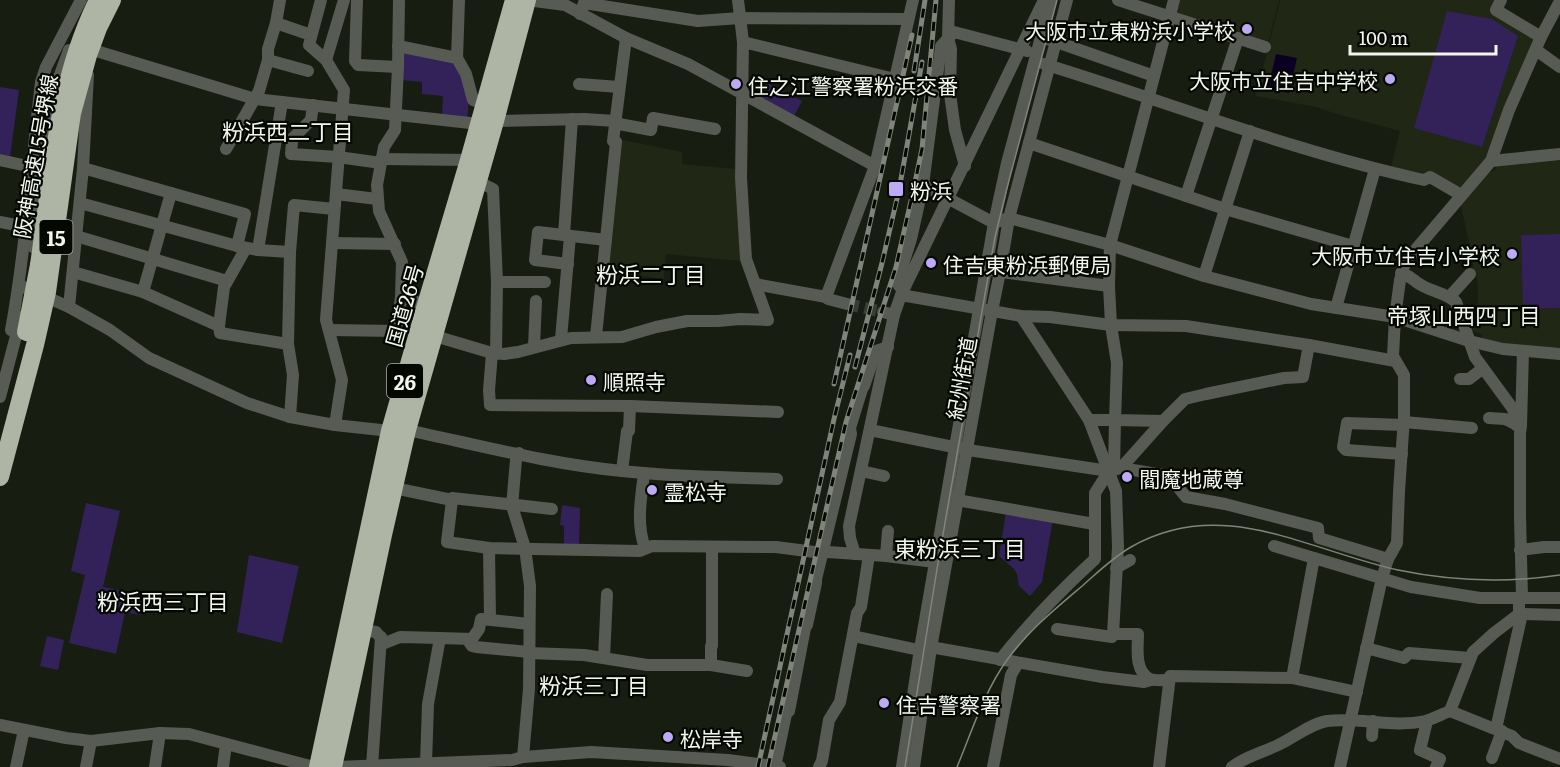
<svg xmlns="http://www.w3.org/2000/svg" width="1560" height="767" viewBox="0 0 1560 767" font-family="Literata,'Noto Sans JP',serif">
<rect width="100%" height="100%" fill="#181d11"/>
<g fill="#202714">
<polygon points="1180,0 1279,0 1268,44 1176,15"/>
<polygon points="1280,0 1497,0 1491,12 1531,34 1534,44 1489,156 1461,192 1434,175 1391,167 1400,131 1337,114 1316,107 1256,96"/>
<polygon points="619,139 682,152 682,164 736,169 740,261 666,254 664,279 605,271"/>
<polygon points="1560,158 1560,350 1504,344 1482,338 1481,334 1471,330 1478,300 1477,276 1473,275 1473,261 1464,261 1464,248 1470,247 1460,202 1486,173 1496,170 1495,165"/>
</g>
<g fill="#332159">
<polygon points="1447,11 1492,19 1518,36 1482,147 1414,128"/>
<path d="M406 51 457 62C466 80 471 98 467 119L442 115 443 96 422 94V82L402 80V54Z"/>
<polygon points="760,79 802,101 793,118 758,98"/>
<polygon points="0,87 19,90 10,157 0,154"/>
<polygon points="1560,234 1560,308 1523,309 1521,235"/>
<polygon points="86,503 120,511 103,587 124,591 123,595 144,600 140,615 125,612 116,654 69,643 85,575 71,571"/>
<polygon points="562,505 580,508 579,546 564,546 564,526 560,525"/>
<polygon points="1006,512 1053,519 1042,582 1030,596 1019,586 1017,574 1014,569 999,556"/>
<polygon points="249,555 299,566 282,643 237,632"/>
<polygon points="47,636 64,640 58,670 40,666"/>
</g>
<polygon fill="#0b0023" points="1276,54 1297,58 1289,93 1268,89"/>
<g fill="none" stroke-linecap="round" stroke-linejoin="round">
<polyline stroke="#393e32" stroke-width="12" stroke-dasharray="12 6" stroke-linecap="butt" points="847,304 883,312"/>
<g stroke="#585a54" stroke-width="12">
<polyline points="321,0 309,45 326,60 344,90 326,320 342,380 335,425"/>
<polyline points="357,0 355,61 358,65 398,67"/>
<polyline points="399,0 398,67 395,130 384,147 377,185 379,211 402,262 401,297 426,305"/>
<polyline points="527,0 565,5 626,38 688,64 875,166"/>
<polyline points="949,0 948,38 951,49 950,94 955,130 965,166"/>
<polyline points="1118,0 1265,47"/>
<polyline points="1501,0 1496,10 1541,37"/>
<polyline points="580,14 584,3 698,21 740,18 908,19"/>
<polyline points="276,23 311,35"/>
<polyline points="1048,39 1154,76"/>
<polyline points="743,42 895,79"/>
<polyline points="398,46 457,58 466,74 473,100 485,104"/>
<polyline points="93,50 255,99 479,124"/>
<polyline points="1536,50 1560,67"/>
<polyline points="457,58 459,0"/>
<polyline points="268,60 308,71"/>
<polyline points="326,60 344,0"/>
<path d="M1044 64C1171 103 1295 152 1424 180L1430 177 1456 192 1461 196"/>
<polyline points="579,84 619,87"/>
<polyline points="313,105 311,120 293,138 292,142 291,154 338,157 381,163"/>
<polyline points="495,121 584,119 615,121"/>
<polyline points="614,123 651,130 653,118 715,129"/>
<polyline points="1029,143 1225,209 1353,246"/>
<polyline points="226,149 259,91 268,60 268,49 276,23 280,0"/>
<polyline points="381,159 469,160"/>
<polyline points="0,160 32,167"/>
<polyline points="1491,161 1509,110 1541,37 1560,1"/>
<polyline points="83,168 245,214 237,246 258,250 290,252"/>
<polyline points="477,181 493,189 497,282 496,354"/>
<polyline points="923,185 994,223 1009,218 1110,245 1204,276 1311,304 1395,317 1469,341 1503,349 1560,354"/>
<polyline points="336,194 377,199"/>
<polyline points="1186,196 1238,38"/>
<polyline points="80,203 237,246"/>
<polyline points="0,222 26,227"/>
<polyline points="564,235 572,119"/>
<polyline points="76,236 227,281"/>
<polyline points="332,243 395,244"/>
<polyline points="33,247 43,141 54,91 69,50"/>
<polyline points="246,248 224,287 219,326 220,333 288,344 293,375 290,417"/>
<polyline points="258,250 282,102"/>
<polyline points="568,264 535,260 538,232 606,240"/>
<polyline points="994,271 1109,286"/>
<polyline points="73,272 143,292 219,326"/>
<path d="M1401 273C1413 277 1412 280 1421 285 1433 292 1446 293 1456 302L1475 357 1513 409 1516 425"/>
<polyline points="1204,276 1250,131"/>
<polyline points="497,282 545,282"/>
<polyline points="755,284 826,297 875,166 913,0"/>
<path d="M19 285 69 307 110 330 149 358 247 403 290 417 335 425 390 431 407 430C478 445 549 464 622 471 673 477 726 477 777 479"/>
<polyline points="903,291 897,283 911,239 923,185 941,46 954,32 1027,51"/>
<polyline points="143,292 171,193"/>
<polyline points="901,295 1021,316 1050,317 1111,325 1186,326 1309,345 1395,361"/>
<polyline points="1450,296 1470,274"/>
<polyline points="828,299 847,304"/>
<polyline points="69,307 83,168 88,75"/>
<polyline points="1336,308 1375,169"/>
<polyline points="883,312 894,315"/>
<path d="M1021 316 1089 420 1116 491 1118 547 1113 634H1138C1138 648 1134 671 1150 679 1155 681 1163 680 1169 680"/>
<path d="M11 330C26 248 31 165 41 82L46 67 81 0"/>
<polyline points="330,330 396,331 401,297"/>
<polyline points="428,334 492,353 504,354 518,352 571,338 622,337 656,327 687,321 718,321 740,319 768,320 746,259 741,178 743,42 738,0"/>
<polyline points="596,336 616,142 613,141 626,38"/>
<polyline points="561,339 570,236"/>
<polyline points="288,344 290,252 294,205 334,209"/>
<polyline points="534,347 536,301"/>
<polyline points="492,353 489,390 490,405 630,406 778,412"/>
<polyline points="1460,379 1469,379 1482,369"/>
<polyline points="0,397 21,317"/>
<polyline points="1489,418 1505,419 1515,424"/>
<polyline points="1089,420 1115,420 1114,470"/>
<polyline points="1163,421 1115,420 1117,363 1111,325 1109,286 1110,245 1174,0"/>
<polyline points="1404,422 1472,428"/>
<polyline points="870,430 968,450 1109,471"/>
<polyline points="519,453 516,460 512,506 525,548 530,586 529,689 523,757"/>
<polyline points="1402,454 1346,450 1343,447 1347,423 1403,425"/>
<polyline points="1121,468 1163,421 1185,399 1206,394 1284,378 1303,377 1309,345"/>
<polyline points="622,471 627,431 629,431 630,406"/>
<polyline points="861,471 884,476"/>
<path d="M644 473C641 499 636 523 645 548"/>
<polyline points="394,488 452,500 452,498 552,509"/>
<polyline points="951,499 1094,524"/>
<polyline points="452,500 447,542 489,548 640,551 652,546 776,547 822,553 828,552 886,556 943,563"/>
<polyline points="1274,546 1314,558 1292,678"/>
<polyline points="489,548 490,619"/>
<polyline points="1520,550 1544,547 1560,547"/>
<polyline points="855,554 850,538 849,526 894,315 901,295 1044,0"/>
<polyline points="886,556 888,531"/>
<polyline points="1314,558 1411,587 1480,598 1560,598"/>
<polyline points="1116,568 1130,560"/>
<polyline points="1522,597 1520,516 1520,433 1521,426 1523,351"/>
<polyline points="1519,614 1560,615"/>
<polyline points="1057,629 1112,637"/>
<polyline points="363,630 376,632 385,643 400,637 440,638"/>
<polyline points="853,636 914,649 936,648 1102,677 1144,682 1151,680"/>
<polyline points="467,639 472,646 476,647 529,652"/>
<polyline points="1366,648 1404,658 1409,653 1470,658"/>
<polyline points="529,653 584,655 647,665 711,665 747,671"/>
<polyline points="604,658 607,594"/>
<path d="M1000 660C1029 623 1061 590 1095 559V493L1109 471 1121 468 1169 476 1186 497 1225 504 1318 528 1319 538 1388 559"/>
<polyline points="711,665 711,646 712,646 712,547"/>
<polyline points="1450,711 1512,736 1519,743 1560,759"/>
<polyline points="1427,721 1420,750 1440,759 1436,767"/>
<polyline points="0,725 66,738 91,741 160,733 189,734 314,767"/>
<polyline points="1496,729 1522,614"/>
<polyline points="1372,736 1373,721"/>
<polyline points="1492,758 1502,731"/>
<polyline points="426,764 428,704 440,638 472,639 479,629 481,619 529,624"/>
<polyline points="372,766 381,637"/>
<polyline points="16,767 24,730"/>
<polyline points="86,767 91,741"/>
<polyline points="155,767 160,733"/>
<polyline points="223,767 226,744"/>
<polyline points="337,767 512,760 523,757 591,752 728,760 780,767"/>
<polyline points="775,767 786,714 789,711 805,628 807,625 816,583 816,579 851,434 850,428 862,389 864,386 876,351 888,347"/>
<polyline points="819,767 822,761 829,720 840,702 857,613 861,607 869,555"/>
<polyline points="902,767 920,649 994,223 1007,163 1051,0"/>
<polyline points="914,767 931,648 992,311 1000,272 1009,218 1067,0"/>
<polyline points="993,767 1011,675 1018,663"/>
<polyline points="1159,767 1170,676 1292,678 1357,692"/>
<path d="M1232 767C1246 756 1262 753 1278 745 1294 738 1309 724 1327 721 1360 717 1393 728 1425 721 1433 719 1442 714 1450 711L1473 652 1494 633 1519 614V598"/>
<polyline points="1340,767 1382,578 1388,559 1397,543 1399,492 1404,417 1404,375 1393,356 1395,317 1400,280 1405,262 1491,161 1560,154"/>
</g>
<g stroke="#aeb5a4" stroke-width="18">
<path d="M39 265C52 176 57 82 98 0"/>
<polyline points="318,767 390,431 426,305 469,160 514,0"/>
<polyline points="333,767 352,681 383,535 407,430 495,121 527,0"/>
</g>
<g stroke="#80857a" stroke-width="1.5">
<polyline points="905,767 938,563 995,237 1007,188 1057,0"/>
<path d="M957 767C972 731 984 692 1007 660 1027 632 1055 609 1081 587 1097 573 1112 558 1131 547 1222 495 1307 550 1398 570 1451 581 1506 583 1560 575"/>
</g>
<defs>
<g id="rail">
<polyline points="914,71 925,0"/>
<polyline points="855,367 882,263 899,190 922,62"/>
<polyline points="834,384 912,35"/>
<polyline points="758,767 834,419 850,355"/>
<polyline points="768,767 846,422 896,267 913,192 922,149 936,0"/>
</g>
</defs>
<use href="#rail" stroke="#80857a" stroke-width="5"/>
<use href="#rail" stroke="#050703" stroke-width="3" stroke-dasharray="9" stroke-linecap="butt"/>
<g stroke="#aeb5a4" stroke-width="18">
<polyline points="26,332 39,265"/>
<polyline points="0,477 35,345 47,292 72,113 88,55 98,28 112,0"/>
</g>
</g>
<g fill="#bcaaf5" stroke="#050703" stroke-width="2">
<circle cx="1247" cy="29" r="6"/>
<circle cx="1390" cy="79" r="6"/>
<circle cx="736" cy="84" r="6"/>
<rect x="888" y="181" width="16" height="16" rx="3"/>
<circle cx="1512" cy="254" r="6"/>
<circle cx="931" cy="263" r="6"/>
<circle cx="591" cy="380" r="6"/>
<circle cx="1127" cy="477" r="6"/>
<circle cx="652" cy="490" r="6"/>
<circle cx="884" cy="703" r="6"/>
<circle cx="668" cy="737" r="6"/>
</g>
<g text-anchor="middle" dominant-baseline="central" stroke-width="4.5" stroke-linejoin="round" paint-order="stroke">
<g fill="#050703" stroke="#abaea7" stroke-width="1.5">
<rect x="39.5" y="220" width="33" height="34" rx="4.5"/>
<rect x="387" y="364" width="36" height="34" rx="4.5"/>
</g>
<g font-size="20" font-weight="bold" fill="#f2f6ed">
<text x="56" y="237">15</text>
<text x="405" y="381">26</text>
</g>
<g font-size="21" fill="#f2f6ed" stroke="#050703" text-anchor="start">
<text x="1235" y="29" text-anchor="end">大阪市立東粉浜小学校</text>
<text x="1378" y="79" text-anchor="end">大阪市立住吉中学校</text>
<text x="748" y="84">住之江警察署粉浜交番</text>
<text x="910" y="189">粉浜</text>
<text x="1500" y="254" text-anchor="end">大阪市立住吉小学校</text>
<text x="943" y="263">住吉東粉浜郵便局</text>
<text x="603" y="380">順照寺</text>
<text x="1139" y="477">閻魔地蔵尊</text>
<text x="664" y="490">霊松寺</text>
<text x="896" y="703">住吉警察署</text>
<text x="680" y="737">松岸寺</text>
</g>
<g font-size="21" fill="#f2f6ed" stroke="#050703">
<text transform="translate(34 156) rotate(-80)">阪神高速15号堺線</text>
<text transform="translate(403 305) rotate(-74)">国道26号</text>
<text transform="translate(960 378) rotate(-80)">紀州街道</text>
</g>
<g font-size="22" fill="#f2f6ed" stroke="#050703">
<text x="288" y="130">粉浜西二丁目</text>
<text x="651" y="273">粉浜二丁目</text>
<text x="1464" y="314">帝塚山西四丁目</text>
<text x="960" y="547">東粉浜三丁目</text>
<text x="163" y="600">粉浜西三丁目</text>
<text x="594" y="684">粉浜三丁目</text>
</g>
</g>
<path d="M1350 45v9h146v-9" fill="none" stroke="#f2f6ed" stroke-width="3"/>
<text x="1359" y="45" font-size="18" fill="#f2f6ed" stroke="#050703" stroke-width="4.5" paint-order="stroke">100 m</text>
</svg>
